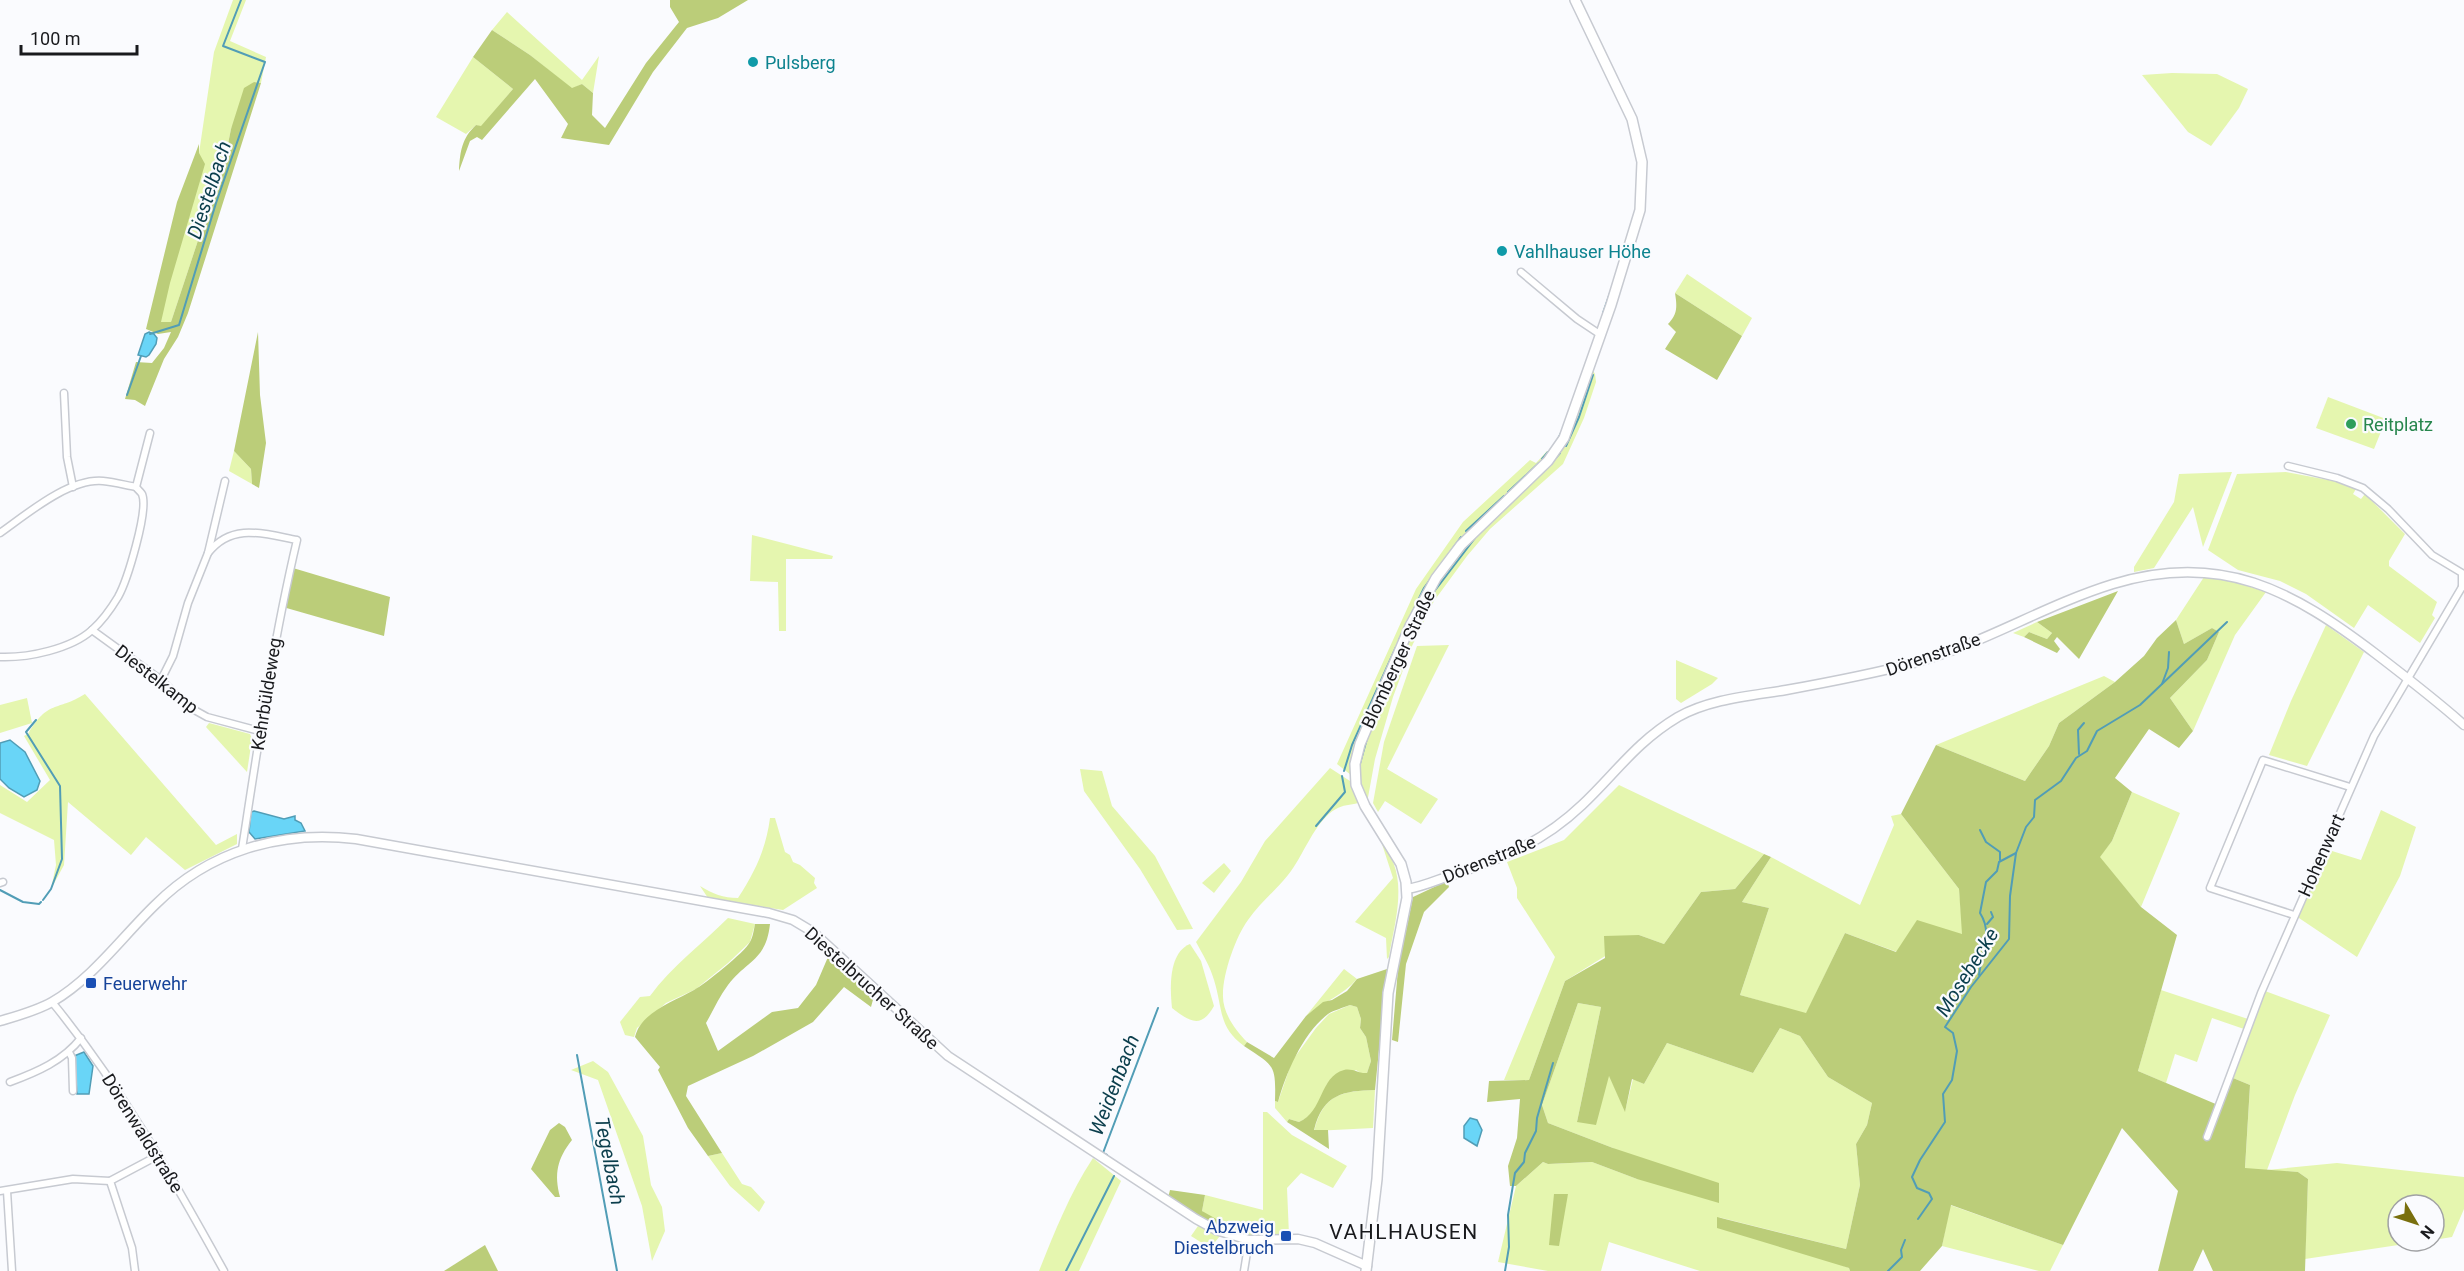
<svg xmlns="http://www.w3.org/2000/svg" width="2464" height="1271" viewBox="0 0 2464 1271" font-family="Roboto,sans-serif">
<rect width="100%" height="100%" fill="#fafbfe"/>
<g fill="#e5f6af">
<polygon points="233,0 246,0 230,41 266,57 261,83 254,82 231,129 225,159 171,322 160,322 199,153 214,52"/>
<polygon points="507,12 582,80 599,56 593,93 582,84 572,89 530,55 492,30"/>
<polygon points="473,57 513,89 481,127 476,125 466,134 436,117"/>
<polygon points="2172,73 2217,74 2248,89 2239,108 2211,146 2188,132 2142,75"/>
<polygon points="1687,274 1752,318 1742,336 1675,293"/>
<path d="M1592 369 1595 374 1596 382 1584 418 1563 464 1490 529 1467 556 1434 601 1412 646 1393 697 1375 759 1367 803C1360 786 1357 771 1361 752L1415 621 1441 576 1458 554 1544 469Z"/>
<polygon points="2328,397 2386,419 2374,449 2316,428"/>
<polygon points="234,451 251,469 252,484 229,471"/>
<polygon points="1547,451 1549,454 1436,573 1351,775 1337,764 1416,589 1463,522 1530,460 1536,463"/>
<polygon points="2232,472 2203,547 2193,507 2154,568 2134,572 2134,567 2174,502 2179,474"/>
<polygon points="2286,472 2339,482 2356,489 2353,494 2361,499 2365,494 2405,534 2389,561 2389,566 2437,602 2432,615 2435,618 2420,643 2368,605 2354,628 2306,594 2280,581 2238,570 2208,550 2237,474"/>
<polygon points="752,535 833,556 832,559 786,559 786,631 779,631 778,582 750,581"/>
<polygon points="2204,577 2236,582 2266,592 2235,635 2193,731 2170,698 2207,660 2219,632 2212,628 2184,644 2176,620"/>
<polygon points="2037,622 2052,633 2047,639 2029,632 2024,637 2013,633"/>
<polygon points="2326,625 2364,652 2307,766 2269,755 2291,701"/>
<polygon points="1449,645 1387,769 1438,799 1421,824 1385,801 1378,812 1373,803 1384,742 1417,646"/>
<polygon points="1676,660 1718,678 1712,684 1681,703 1676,699"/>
<polygon points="2104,676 2115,682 2059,723 2049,746 2025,781 1936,745"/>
<path d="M85 694 216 845 237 834V844L185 870 146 837 131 855 68 802 64 865 51 889 56 865 54 840 0 813V785L27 802 50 780 24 736 28 734C49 699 56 712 85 694Z"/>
<polygon points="27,698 32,723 0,733 0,705"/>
<polygon points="209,723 250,734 252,739 247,772 206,727"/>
<path d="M1330 768 1350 781 1358 803C1351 805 1342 805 1336 809 1315 820 1303 857 1288 875 1275 891 1260 903 1248 920 1236 936 1223 973 1223 994 1222 1012 1235 1030 1247 1042L1244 1046C1218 1027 1223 1009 1214 980 1210 966 1203 955 1196 942L1241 882 1265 841Z"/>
<polygon points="1080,769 1102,771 1112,806 1155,856 1193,929 1177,930 1140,869 1084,791"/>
<polygon points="1619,785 1764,854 1735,889 1701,892 1664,944 1639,935 1565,981 1529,1080 1504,1080 1555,957 1517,898 1517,888 1507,862 1564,840"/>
<polygon points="2132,792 2180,813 2141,907 2099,857 2112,841"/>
<polygon points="2381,810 2416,827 2400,876 2357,957 2296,916 2332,851 2361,860"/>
<polygon points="1901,814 1959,889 1963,934 1897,952 1845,933 1806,1014 1740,995 1769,908 1742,902 1771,857 1860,905 1894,825 1891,816"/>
<path d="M770 818H775L785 852 790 855 793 862 800 865 815 878 814 883 817 888 783 910 708 898 700 886C713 894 723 898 738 898 755 872 766 849 770 818Z"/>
<path d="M1382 844C1410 876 1395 920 1389 957L1387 959 1386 938 1355 922 1393 878Z"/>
<polygon points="1224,863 1231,871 1214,893 1202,883"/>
<path d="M728 918 755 924 750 942 728 963 696 989 666 1003 637 1028 634 1037 625 1035 620 1022 640 997 650 996C672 966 702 944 728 918Z"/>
<path d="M1190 944 1201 961 1214 1006C1201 1029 1190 1022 1172 1008 1170 989 1168 953 1190 944Z"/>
<path d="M1344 969 1357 979C1342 996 1323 1002 1306 1016Z"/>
<polygon points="2161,990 2248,1019 2244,1029 2212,1018 2197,1062 2175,1054 2166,1083 2138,1071"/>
<polygon points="2265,991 2330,1015 2295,1095 2267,1170 2337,1163 2464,1177 2464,1209 2452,1237 2434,1240 2434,1205 2398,1205 2398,1241 2425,1241 2305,1259 2308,1179 2298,1172 2245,1169 2250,1085 2233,1078"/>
<polygon points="1578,1003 1601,1007 1577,1122 1609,1075 1625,1111 1633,1079 1644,1084 1667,1043 1753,1073 1780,1028 1800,1036 1828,1077 1872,1103 1867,1125 1856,1144 1860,1185 1846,1249 1718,1217 1849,1268 1850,1271 1700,1271 1609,1242 1601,1271 1548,1271 1498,1262 1516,1186 1543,1162 1548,1164 1592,1162 1637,1179 1613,1148 1548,1123 1542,1105"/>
<path d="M1350 1005 1357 1007 1361 1019 1360 1028 1366 1037 1371 1061 1367 1073 1362 1074 1356 1070 1327 1084C1320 1101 1316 1115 1299 1122L1289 1119 1287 1122 1275 1108V1101L1278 1102 1292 1061 1316 1028 1329 1014Z"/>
<polygon points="593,1061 608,1072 643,1136 651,1185 662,1207 665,1231 652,1261 642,1206 598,1080 571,1070"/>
<path d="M1375 1090 1373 1128 1314 1131C1323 1094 1342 1091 1375 1090Z"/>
<polygon points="1263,1112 1267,1112 1292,1135 1347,1166 1333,1188 1301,1173 1287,1188 1289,1235 1246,1236 1216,1226 1202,1211 1205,1195 1263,1210"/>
<polygon points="722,1153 742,1184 751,1187 765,1202 759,1212 730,1186 708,1156"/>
<path d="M1093 1158 1121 1181 1079 1271H1039C1054 1233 1070 1193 1093 1158Z"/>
<polygon points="1950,1205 2063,1245 2050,1271 2039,1271 1942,1246"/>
<polygon points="1198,1226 1220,1236 1210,1248 1191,1236"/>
</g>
<g fill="#bbcd79">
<path d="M670 0H748L718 18 687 28 653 72 609 145 561 138 568 124 535 79 482 140 477 137 470 141 459 171C460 151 462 138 476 125L481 126 513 89 473 57 492 30 530 55 572 88 582 84 593 93 592 115 605 128 646 63 679 22 670 7Z"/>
<polygon points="254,82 261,83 188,313 178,337 164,359 145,406 135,400 125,399 136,362 152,363 164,348 171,332 158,334 146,329 177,202 199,144 199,153 205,164 170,283 161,322 171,322 225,159 231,129 244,88"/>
<path d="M1675 293 1742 336 1717 380 1665 349 1676 332 1668 324C1678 314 1677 306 1675 293Z"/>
<polygon points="258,332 260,395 266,443 259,488 252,484 251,469 234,451"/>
<polygon points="293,568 390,597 384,636 283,607"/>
<polygon points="2118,591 2079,659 2057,637 2054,641 2060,649 2057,653 2024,637 2029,632 2047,639 2052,633 2037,622"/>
<polygon points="2176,620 2184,644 2212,628 2219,632 2207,660 2170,698 2193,731 2179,748 2149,729 2115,778 2132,792 2112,841 2100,857 2141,907 2177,935 2138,1071 2218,1105 2233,1078 2250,1085 2245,1168 2298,1172 2308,1179 2305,1271 2213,1271 2203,1249 2193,1271 2158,1271 2178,1191 2122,1128 2063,1245 1951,1205 1942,1246 1920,1271 1850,1271 1849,1268 1717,1228 1717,1217 1846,1249 1860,1185 1856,1144 1867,1125 1872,1103 1828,1077 1800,1036 1780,1028 1753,1073 1667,1043 1644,1084 1632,1079 1625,1112 1609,1076 1596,1125 1577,1122 1601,1007 1578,1003 1542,1105 1548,1123 1613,1148 1719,1183 1719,1203 1637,1179 1592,1162 1548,1164 1543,1162 1516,1186 1510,1186 1508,1166 1517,1138 1520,1099 1487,1102 1489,1081 1529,1080 1565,981 1605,958 1604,936 1639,935 1664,944 1701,892 1735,889 1764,854 1771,857 1742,902 1769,908 1740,995 1806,1013 1845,933 1896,952 1917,920 1962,934 1959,889 1901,814 1936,745 2025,781 2049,746 2059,723 2115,682 2144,656 2157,638"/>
<polygon points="1447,881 1449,887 1424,912 1406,964 1398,1042 1392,1040 1398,969 1413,897"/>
<path d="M755 924H770C766 961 747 960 728 985 719 997 713 1011 706 1023L718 1051 772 1012 798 1008 816 985 828 957 831 955C844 969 864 980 874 996L871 1007 844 987 813 1022 753 1056 688 1086 686 1096 722 1153 708 1156 688 1128 658 1070 660 1067 635 1037C641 1012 673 1002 694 990 705 984 745 952 750 942 753 937 754 929 755 924Z"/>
<path d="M1387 969 1375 1090C1343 1091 1323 1094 1314 1130H1328L1329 1149 1287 1122 1289 1119 1299 1122C1324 1111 1319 1077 1344 1070 1353 1068 1359 1074 1367 1073L1371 1061 1366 1037 1360 1028 1361 1019 1357 1007 1350 1005C1343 1008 1334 1010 1328 1014 1303 1033 1286 1073 1278 1102L1275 1101C1276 1064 1274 1066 1244 1046L1247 1042 1274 1058 1306 1016 1323 1002 1332 1000 1347 991 1357 979Z"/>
<path d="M559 1123 565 1127 572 1140C557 1159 554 1174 560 1197H555L531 1169 550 1130Z"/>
<polygon points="1170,1190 1205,1195 1202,1211 1218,1220 1216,1226 1168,1198"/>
<polygon points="1554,1194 1568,1194 1559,1246 1549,1245"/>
<polygon points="485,1245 498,1271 444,1271"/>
</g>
<g fill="#69d5f7" stroke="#519db6" stroke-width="1.5">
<polygon points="149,332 154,334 157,338 156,344 149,355 146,357 138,355 145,334"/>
<polygon points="10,740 25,752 40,781 37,790 24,797 9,788 0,779 0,743"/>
<polygon points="254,811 284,819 295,816 295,820 301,823 305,831 255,839 249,832 251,812"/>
<polygon points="84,1052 93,1066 89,1094 77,1094 74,1056"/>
<polygon points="1470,1118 1477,1120 1482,1130 1477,1146 1464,1138 1464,1126"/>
</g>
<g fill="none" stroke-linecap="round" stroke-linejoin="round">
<g stroke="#519db6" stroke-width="2">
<polyline points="1603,313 1610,293"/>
<polyline points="150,334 179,325 216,203 265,62 223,46 241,0"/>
<polyline points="127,395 141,356"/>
<polyline points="1557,441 1561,433"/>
<polyline points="1566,446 1579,417 1593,375"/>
<polyline points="1542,459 1548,452"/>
<polyline points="1552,462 1560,453"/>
<polyline points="1508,492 1539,463"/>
<polyline points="1522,492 1544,471"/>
<polyline points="1466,531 1504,496"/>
<polyline points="1433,593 1475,538"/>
<polyline points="1411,635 1416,624"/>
<polyline points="1399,640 1424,588 1461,537"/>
<polyline points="2162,684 2168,668 2169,652"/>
<polyline points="36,720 26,732 60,786 62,859 51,889 43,900"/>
<polyline points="2079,754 2078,730 2084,723"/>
<polyline points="1359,767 1368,735"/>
<polyline points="1344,771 1352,745 1396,647"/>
<polyline points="1316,826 1345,792 1342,776"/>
<polyline points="1980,830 1986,842 2000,852 2000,860"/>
<polyline points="0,890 23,902 39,904 41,902"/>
<polyline points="1987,924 1993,917 1991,912"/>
<path d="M1979 975C1982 952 1993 933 1980 913L1986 882 1997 871 1999 862 2016 853"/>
<polyline points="577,1055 617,1271"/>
<polyline points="1107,1155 1103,1153 1158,1008"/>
<polyline points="1918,1219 1932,1199 1929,1193 1917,1188 1912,1177 1920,1160 1945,1122 1943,1094 1952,1080 1957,1051 1953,1033 1945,1027 1971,987 2009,939 2010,896 2016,853 2026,827 2034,817 2035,800 2061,781 2076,758 2087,751 2097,731 2140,705 2227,622"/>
<polyline points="1066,1271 1114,1176"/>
<polyline points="1505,1271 1509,1247 1508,1215 1515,1173 1524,1162 1525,1153 1536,1131 1537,1118 1553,1063"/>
<polyline points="1888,1271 1902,1257 1901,1250 1905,1240"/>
</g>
<defs>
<g id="minor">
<polyline points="1521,272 1577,319 1601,335"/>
<polyline points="64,393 67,457 73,487"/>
<polyline points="2288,466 2337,478 2363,488 2388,509 2432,555 2462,573 2462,587 2464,587"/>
<path d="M0 533C27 514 69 478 103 481 114 482 125 485 136 487"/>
<path d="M208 553C232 522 265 534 297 540 273 642 258 745 242 849"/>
<polyline points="92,630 161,680 189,707 207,717 259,731"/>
<path d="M0 657C28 658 71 649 92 630 101 622 112 607 118 597 127 581 149 510 142 494 142 493 136 488 136 487L150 433"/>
<polyline points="161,680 173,656 188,603 208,553 225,481"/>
<polyline points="0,883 3,882"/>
<polyline points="2294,915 2210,888 2263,760 2350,787"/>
<path d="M52 1002C120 1085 172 1177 224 1271"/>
<polyline points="69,1052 72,1058 73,1091"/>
<path d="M10 1082C37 1072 63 1061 81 1038"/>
<polyline points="2207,1137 2261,993 2374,736 2462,587"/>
<polyline points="0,1191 73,1179 110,1181"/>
<polyline points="7,1191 12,1271"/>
<polyline points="135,1271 132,1248 110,1181 159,1155"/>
<polyline points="1244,1271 1249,1240"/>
</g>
<g id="tertiary">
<path d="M1407 889C1422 887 1437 880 1452 875 1503 858 1542 843 1582 805 1615 774 1636 742 1678 717 1710 699 1750 696 1786 690 1830 682 1872 674 1914 663 1983 644 2045 605 2113 584 2221 551 2292 590 2376 654 2406 677 2436 700 2464 725"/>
<path d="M0 1021C17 1016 36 1011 52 1002 93 978 121 938 155 905 209 851 280 830 356 839L769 913 793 920 813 932 948 1056 1196 1219 1216 1230 1249 1240 1298 1239 1315 1243 1367 1266"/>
</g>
<polyline id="secondary" points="1366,1271 1377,1179 1388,993 1407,898 1406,882 1401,864 1365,806 1356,785 1355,764 1360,744 1410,626 1436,578 1461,545 1548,461 1564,438 1611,305 1640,210 1642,162 1632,119 1575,0"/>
</defs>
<use href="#minor" stroke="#c7cad1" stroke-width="9"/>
<use href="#tertiary" stroke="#c7cad1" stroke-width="11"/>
<use href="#secondary" stroke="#c7cad1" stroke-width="12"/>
<use href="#minor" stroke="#fff" stroke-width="6"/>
<use href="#tertiary" stroke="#fff" stroke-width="8"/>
<use href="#secondary" stroke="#fff" stroke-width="9"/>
</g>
<g fill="#0f9aa8" stroke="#fafbfe" stroke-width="2">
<circle cx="753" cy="62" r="6"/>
<circle cx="1502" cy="251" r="6"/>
</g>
<circle fill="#2e9e5b" stroke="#fafbfe" stroke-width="2" cx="2351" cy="424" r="6"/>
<g fill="#1a4fb4" stroke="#fafbfe" stroke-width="2">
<rect x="85" y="977" width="12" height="12" rx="3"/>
<rect x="1280" y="1230" width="12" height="12" rx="3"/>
</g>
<g text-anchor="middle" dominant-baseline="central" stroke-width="4.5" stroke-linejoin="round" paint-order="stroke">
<g font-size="18" fill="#0d838f" stroke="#fafbfe" text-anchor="start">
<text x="765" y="62">Pulsberg</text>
<text x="1514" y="251">Vahlhauser Höhe</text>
</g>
<g font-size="18" fill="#27864d" stroke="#fafbfe" text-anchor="start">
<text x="2363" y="424">Reitplatz</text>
</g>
<g font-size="18" fill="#191a1d" stroke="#fafbfe">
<text transform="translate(1933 654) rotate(-19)">Dörenstraße</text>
<text transform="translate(1398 659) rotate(-65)">Blomberger Straße</text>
<text transform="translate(157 679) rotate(38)">Diestelkamp</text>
<text transform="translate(266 694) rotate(-81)">Kehrbüldeweg</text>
<text transform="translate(2321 855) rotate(-66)">Hohenwart</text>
<text transform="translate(1489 859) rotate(-22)">Dörenstraße</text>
<text transform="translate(872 988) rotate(42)">Diestelbrucher Straße</text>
<text transform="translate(143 1133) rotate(58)">Dörenwaldstraße</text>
</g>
<g font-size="18" fill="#164399" stroke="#fafbfe" text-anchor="start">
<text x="103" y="983">Feuerwehr</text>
<text x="1274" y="1226" text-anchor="end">Abzweig<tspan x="1274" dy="21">Diestelbruch</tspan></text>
</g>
<g font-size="20" font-style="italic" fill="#0b3e4c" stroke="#fafbfe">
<text transform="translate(209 190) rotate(-72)">Diestelbach</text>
<text transform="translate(1967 972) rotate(-58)">Mosebecke</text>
<text transform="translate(1114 1085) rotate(-69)">Weidenbach</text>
<text transform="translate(610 1161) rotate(79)">Tegelbach</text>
</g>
<g font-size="21" letter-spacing="1.5" fill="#191a1d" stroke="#fafbfe">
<text x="1404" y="1232">VAHLHAUSEN</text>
</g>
</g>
<g transform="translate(2416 1223) rotate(129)"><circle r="28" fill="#fafbfe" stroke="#a0a1a4" stroke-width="1.5"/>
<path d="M0-4.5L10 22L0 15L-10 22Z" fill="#796f0e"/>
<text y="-9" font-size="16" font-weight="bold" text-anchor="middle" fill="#191a1d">N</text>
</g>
<path d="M21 45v9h116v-9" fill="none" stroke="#191a1d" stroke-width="3"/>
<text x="30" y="45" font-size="18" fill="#191a1d" stroke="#fafbfe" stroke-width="4.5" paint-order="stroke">100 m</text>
</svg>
